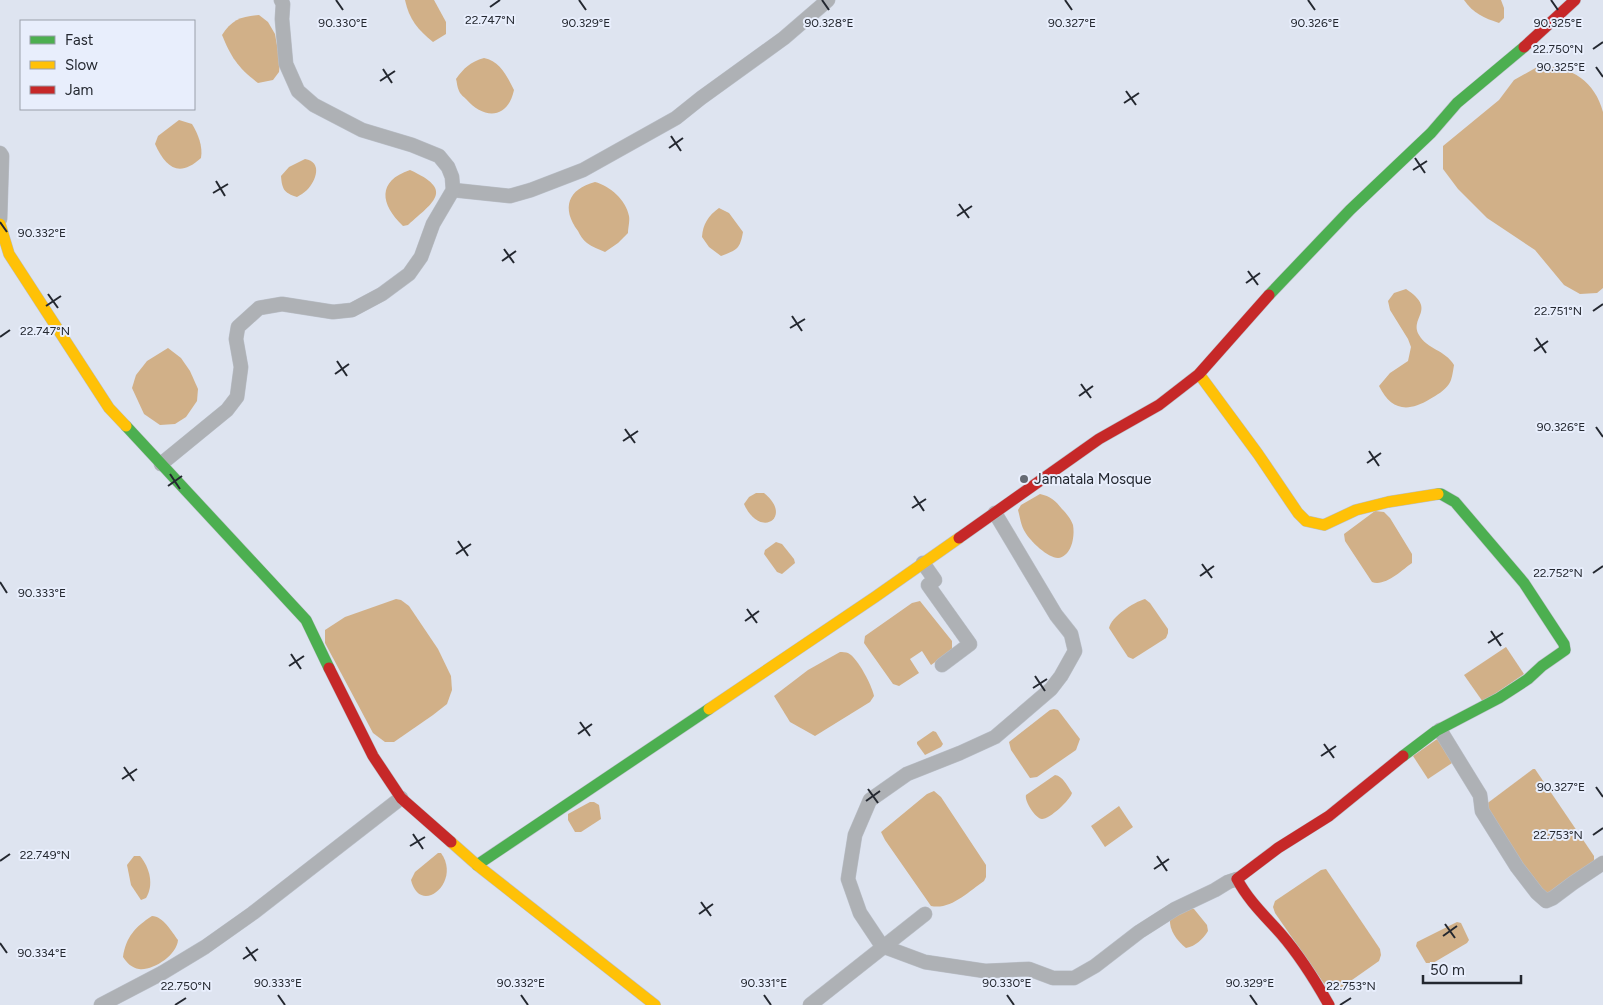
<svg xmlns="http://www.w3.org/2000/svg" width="1603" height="1005" viewBox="0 0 1603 1005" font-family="Figtree,sans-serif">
<rect width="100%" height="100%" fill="#dee4f0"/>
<g fill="#d1b088">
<path d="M405 0H434L446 22V34L433 42C418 30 409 19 405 0Z"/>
<path d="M1464 0H1501L1504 8V18L1499 23C1484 18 1473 13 1464 0Z"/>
<path d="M259 15 268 22 275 34 280 62 279 72 273 80 258 83C238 68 231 57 222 35 231 20 242 16 259 15Z"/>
<path d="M484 58C500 61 507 76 514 90 508 119 484 120 466 99 464 97 460 94 459 91 457 87 457 82 456 79 464 68 470 62 484 58Z"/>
<path d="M1539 66C1570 65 1595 81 1603 112V288L1597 293 1580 294 1564 285 1535 250 1487 218 1458 189 1443 169V146L1499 100 1514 80Z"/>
<path d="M179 120 192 124C198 134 203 146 201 158 179 178 166 168 155 144L158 136Z"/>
<path d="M305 159C323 162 316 181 307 190 304 193 300 195 297 197 284 193 282 189 281 176L289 167Z"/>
<path d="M410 170C454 190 435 201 408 225L403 226C380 204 377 181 410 170Z"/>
<path d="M595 182C610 186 626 200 629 216 630 221 628 228 628 233L618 243 605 252C599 249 592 247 587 243 583 240 580 235 578 231 561 208 568 189 595 182Z"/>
<path d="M719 208 729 213 743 232C740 249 737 250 721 256L709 247 702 237C703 224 708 216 719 208Z"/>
<path d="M1406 289C1438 310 1409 317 1419 335 1427 349 1445 350 1454 365 1453 371 1452 380 1449 384 1444 391 1437 395 1430 399 1407 413 1391 410 1379 386L1390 373 1408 361 1411 347 1408 339 1390 310 1388 301 1394 293Z"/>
<polygon points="168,348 181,358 190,371 198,389 197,401 186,417 175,424 160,425 144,414 132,388 136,375 147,361"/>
<path d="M756 493H764C794 517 760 540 744 504L749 497Z"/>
<path d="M1040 494C1050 496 1056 501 1062 509 1066 513 1071 519 1073 525 1075 536 1072 556 1058 558 1048 558 1030 541 1025 532 1021 526 1020 517 1018 510L1021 505Z"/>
<path d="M1375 511 1384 512 1390 518 1412 554V563C1402 570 1385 587 1372 582L1345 541 1344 534Z"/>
<polygon points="776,542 782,544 794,559 795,563 782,574 777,572 764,554 765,550"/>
<polygon points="396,599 401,600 409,606 438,649 451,676 452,690 447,704 433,715 394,742 385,742 373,733 325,643 325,630 345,617"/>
<path d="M1145 599 1150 603 1168 629V633L1166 638 1133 659 1128 657 1109 628C1111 617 1134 602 1145 599Z"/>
<polygon points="920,601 952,641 952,650 931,665 922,651 910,659 919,673 899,686 893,684 864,643 865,636 912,603"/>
<polygon points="1506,647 1524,674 1483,702 1464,675"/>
<path d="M840 652C842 652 846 652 848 653 858 658 872 686 874 696L870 702 815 736 790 722 774 696 808 670Z"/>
<polygon points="1054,709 1058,710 1080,739 1076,750 1037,777 1030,778 1011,750 1009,742 1050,710"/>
<polygon points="933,731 936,732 943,744 941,747 925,755 917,744 917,742"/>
<polygon points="1440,737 1455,761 1428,779 1413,756"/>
<polygon points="1533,769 1535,769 1594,856 1594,862 1553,895 1544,895 1487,812 1485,805"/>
<path d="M1055 775C1063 776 1068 787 1072 793 1070 800 1050 819 1042 819 1036 819 1024 801 1026 795Z"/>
<path d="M934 791 941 797 986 865V877L984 881C968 892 951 910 931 906L885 840 881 832 927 794Z"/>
<polygon points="590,802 594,802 599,805 601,819 581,832 575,832 568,820 568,814"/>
<polygon points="1119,806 1133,827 1105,847 1091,826"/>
<path d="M438 853H441C462 882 420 917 411 880L415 872Z"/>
<path d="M134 856H140C150 868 154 885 146 898L141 900 131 885 127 865Z"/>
<polygon points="1326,869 1380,949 1381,955 1379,961 1342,987 1332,989 1325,985 1275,913 1273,907 1275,901 1321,870"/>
<path d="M1188 908 1194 909 1207 925 1208 931C1203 939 1196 946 1186 948 1177 941 1169 930 1170 919Z"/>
<path d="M152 916C163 916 172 932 178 940 177 955 153 971 139 969 132 968 127 963 123 957 126 937 135 927 152 916Z"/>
<polygon points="1457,922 1461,923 1469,940 1467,943 1433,963 1426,963 1416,946 1417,942"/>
</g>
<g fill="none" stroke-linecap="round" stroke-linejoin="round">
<defs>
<g id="street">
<polyline points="0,153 2,156 0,219"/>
<polyline points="453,190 510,196 531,190 583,170 676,118 701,98 784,38 828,0"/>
<polyline points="161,464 227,410 237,397 241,367 236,339 238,327 259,308 282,304 333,312 352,310 382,294 409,274 421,257 433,224 453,190 452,177 448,167 439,156 412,145 362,130 314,105 298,91 286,64 282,19 283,4 281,0"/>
<polyline points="995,513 1056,615 1071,634 1075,651 1061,676 1051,689 995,737 960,753 907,774 870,800 855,835 848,879 860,913 882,946 925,962 985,971 1029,969 1053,978 1074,978 1095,966 1139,932 1175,909 1215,890 1228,882 1237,879"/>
<polyline points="923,563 935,580 928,585 970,644 942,665"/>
<polyline points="1440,730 1480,795 1482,811 1517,867 1537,893 1546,901 1553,898 1573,883 1603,863"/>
<polyline points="101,1005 162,973 205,947 253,913 401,798"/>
<polyline points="810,1005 925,914"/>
</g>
<g id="fast">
<polyline points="1269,295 1350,210 1431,133 1457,103 1524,47"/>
<polyline points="126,426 306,620 329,668"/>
<polyline points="1403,756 1436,731 1499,698 1528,679 1542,666 1565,650 1564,644 1524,583 1455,502 1441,494 1438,494"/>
<polyline points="477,865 709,709"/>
</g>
<g id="slow">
<polyline points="0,224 9,254 109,408 126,426"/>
<polyline points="1199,374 1258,454 1298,513 1306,521 1324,525 1356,510 1388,502 1438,494"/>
<polyline points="709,709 875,597 959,538"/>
<polyline points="451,842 477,865 655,1005"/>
</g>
<g id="jam">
<polyline points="1524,47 1575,0"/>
<polyline points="959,538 1099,439 1159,405 1199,374 1269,295"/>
<polyline points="329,668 373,756 401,798 451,842"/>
<path d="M1329 1005C1315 980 1300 956 1281 934 1265 916 1248 900 1237 879L1278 848 1329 816 1403 756"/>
</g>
</defs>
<use href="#street" stroke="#babfc8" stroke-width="15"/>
<use href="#fast" stroke="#babfc8" stroke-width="12"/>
<use href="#slow" stroke="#babfc8" stroke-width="12"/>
<use href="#jam" stroke="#babfc8" stroke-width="12"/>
<use href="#street" stroke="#aeb1b5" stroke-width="14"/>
<use href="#fast" stroke="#4caf50" stroke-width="11"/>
<use href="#slow" stroke="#ffc107" stroke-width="11"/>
<use href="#jam" stroke="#c62828" stroke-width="11"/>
</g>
<path fill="none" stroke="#242830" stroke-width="2" d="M336 0 343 10M579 0 586 10M822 0 829 10M1065 0 1072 10M1308 0 1315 10M1551 0 1558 10M490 7 500 0M1593 49 1603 42M1596 67 1603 77M383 69 392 83M380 81 395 71M1126 91 1136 105M1124 103 1139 93M671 136 681 151M669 148 683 138M1415 158 1425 173M1413 170 1427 161M216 181 225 196M213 193 228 184M959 204 969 218M957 216 972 206M0 222 7 232M504 249 514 263M502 261 516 251M1248 271 1258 285M1246 283 1260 273M48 294 58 308M46 306 61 296M1593 311 1603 304M792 316 802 331M790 328 805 319M0 337 10 330M1536 338 1546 353M1534 351 1548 341M337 361 347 376M335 374 349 364M1081 384 1091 398M1079 396 1093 386M1596 427 1603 437M625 429 635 443M623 441 638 431M1369 451 1379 466M1367 463 1381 453M170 474 180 489M168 486 182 476M914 496 924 511M912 508 926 499M458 541 468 556M456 554 471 544M1202 564 1212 578M1593 573 1603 566M1200 576 1214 566M0 582 7 593M747 609 757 623M745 621 759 611M1491 631 1501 646M1488 643 1503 633M291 654 301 669M289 666 304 656M1035 676 1045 691M1033 688 1047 679M580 722 590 736M578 734 592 724M1324 744 1334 758M1321 756 1336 746M124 767 134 781M122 779 137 769M1596 787 1603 797M868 789 878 803M866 801 880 791M413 834 423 849M1593 835 1603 828M410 846 425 837M1157 856 1167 871M0 861 10 854M1154 869 1169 859M701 902 711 916M699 914 713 904M1445 924 1455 938M1443 936 1457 926M0 943 7 953M246 947 256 961M243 959 258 949M278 995 285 1005M521 995 528 1005M764 995 771 1005M1007 995 1014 1005M1250 995 1257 1005M175 1005 186 998M1340 1005 1351 998"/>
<circle fill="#656a73" stroke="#e8eefc" stroke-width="2" cx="1024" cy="479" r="5"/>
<g text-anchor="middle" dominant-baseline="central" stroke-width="4" stroke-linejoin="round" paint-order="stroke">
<g font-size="15" fill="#242830" stroke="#e8eefc" text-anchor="start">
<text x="1034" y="479">Jamatala Mosque</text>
</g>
</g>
<g font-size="12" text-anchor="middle" fill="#242830" stroke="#e8eefc" stroke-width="4" stroke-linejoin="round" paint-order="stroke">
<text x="490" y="24">22.747°N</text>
<text x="343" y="27">90.330°E</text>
<text x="586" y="27">90.329°E</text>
<text x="829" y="27">90.328°E</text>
<text x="1072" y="27">90.327°E</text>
<text x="1315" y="27">90.326°E</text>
<text x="1558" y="27">90.325°E</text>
<text x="1558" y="53">22.750°N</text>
<text x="1561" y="71">90.325°E</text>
<text x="42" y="237">90.332°E</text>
<text x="1558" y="315">22.751°N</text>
<text x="45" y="335">22.747°N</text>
<text x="1561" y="431">90.326°E</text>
<text x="1558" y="577">22.752°N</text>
<text x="42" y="597">90.333°E</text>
<text x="1561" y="791">90.327°E</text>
<text x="1558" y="839">22.753°N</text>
<text x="45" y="859">22.749°N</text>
<text x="42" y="957">90.334°E</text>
<text x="278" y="987">90.333°E</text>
<text x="521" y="987">90.332°E</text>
<text x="764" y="987">90.331°E</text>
<text x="1007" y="987">90.330°E</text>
<text x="1250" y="987">90.329°E</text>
<text x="186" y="990">22.750°N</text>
<text x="1351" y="990">22.753°N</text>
</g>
<rect x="20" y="20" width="175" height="90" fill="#e8eefc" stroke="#9a9faa"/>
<rect x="30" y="36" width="25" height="8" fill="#4caf50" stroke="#9a9faa"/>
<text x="65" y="45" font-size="15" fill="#242830">Fast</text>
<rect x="30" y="61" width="25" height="8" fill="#ffc107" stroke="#9a9faa"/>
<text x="65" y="70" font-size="15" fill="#242830">Slow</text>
<rect x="30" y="86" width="25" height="8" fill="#c62828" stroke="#9a9faa"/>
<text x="65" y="95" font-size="15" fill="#242830">Jam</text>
<path d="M1423 975v8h98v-8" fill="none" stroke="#242830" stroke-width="2.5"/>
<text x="1430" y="975" font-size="15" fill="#242830" stroke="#e8eefc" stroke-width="4" paint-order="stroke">50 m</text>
</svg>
